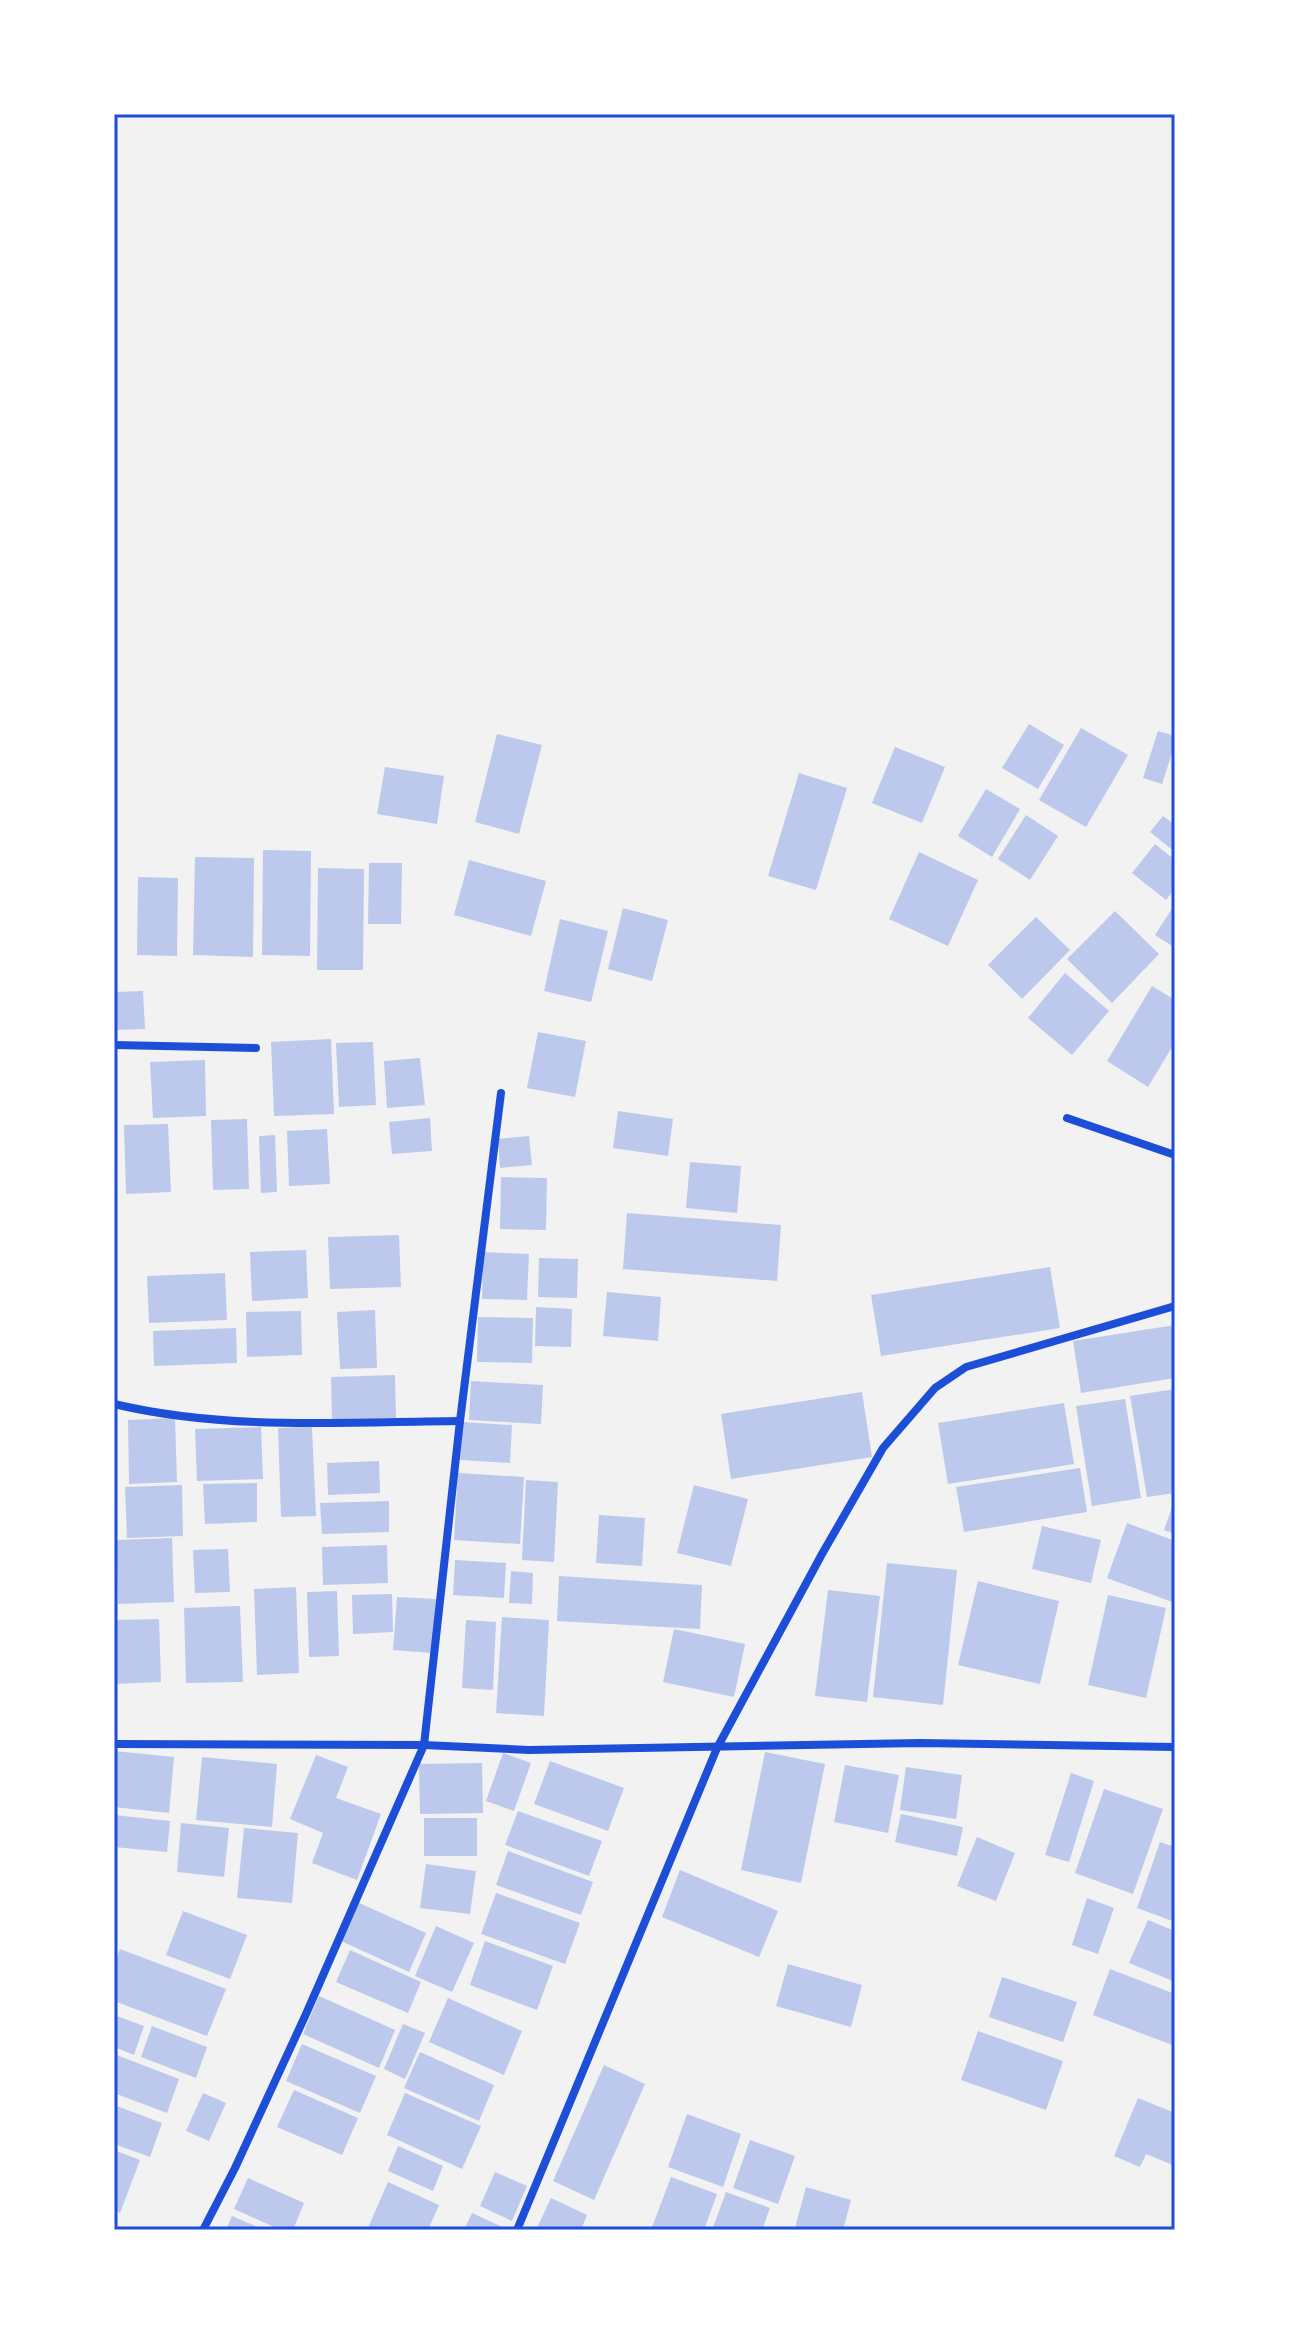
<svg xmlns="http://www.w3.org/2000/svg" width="1289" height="2344" viewBox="0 0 1289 2344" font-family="Figtree,sans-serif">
<rect width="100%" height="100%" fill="#f2f2f2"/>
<g fill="#bdc9ec">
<polygon points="1029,724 1064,745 1038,789 1002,768"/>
<polygon points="1081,728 1128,755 1086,827 1039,800"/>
<polygon points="1158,731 1175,736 1175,754 1172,753 1162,784 1143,778"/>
<polygon points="497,734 542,745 519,834 475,822"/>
<polygon points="895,747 945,767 922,823 872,803"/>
<polygon points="385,767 444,776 437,824 377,814"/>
<polygon points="799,773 847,788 816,890 768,876"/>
<polygon points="986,789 1020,809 992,857 958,836"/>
<polygon points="1026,815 1058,836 1030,880 998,859"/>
<polygon points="1163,816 1175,825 1175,852 1150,832"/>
<polygon points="1155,844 1175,860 1175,888 1166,900 1132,873"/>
<polygon points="263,850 311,851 310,956 262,955"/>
<polygon points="919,852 978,880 948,946 889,919"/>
<polygon points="195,857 254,858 253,957 193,955"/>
<polygon points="469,860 546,881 531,936 454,915"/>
<polygon points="369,863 402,863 401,924 368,924"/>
<polygon points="318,868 364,869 363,970 317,970"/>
<polygon points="138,877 178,878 177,956 137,955"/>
<polygon points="1175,904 1175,948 1155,935"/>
<polygon points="623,908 668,920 652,981 608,969"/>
<polygon points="1115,911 1159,954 1112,1003 1067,959"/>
<polygon points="1036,917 1070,950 1022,999 988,965"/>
<polygon points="560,919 608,931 591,1002 544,991"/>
<polygon points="1065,973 1109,1011 1072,1055 1028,1018"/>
<polygon points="1152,986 1175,1000 1175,1042 1148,1087 1107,1061"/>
<polygon points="143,991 145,1029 114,1030 114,992"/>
<polygon points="538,1032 586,1041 575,1097 527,1088"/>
<polygon points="331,1039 334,1114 274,1116 271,1042"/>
<polygon points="373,1042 376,1105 339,1107 336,1043"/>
<polygon points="420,1058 425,1105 387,1108 384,1061"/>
<polygon points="205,1060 206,1116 153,1118 150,1062"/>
<polygon points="618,1111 673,1119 668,1156 613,1148"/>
<polygon points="430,1118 432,1151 392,1154 389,1122"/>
<polygon points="247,1119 249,1189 213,1190 211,1120"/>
<polygon points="168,1124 171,1192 126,1194 124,1125"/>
<polygon points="327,1129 330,1184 289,1186 287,1131"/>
<polygon points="275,1135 277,1192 261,1193 259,1136"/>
<polygon points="529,1136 532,1165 500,1168 498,1139"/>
<polygon points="690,1162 741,1166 737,1213 686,1208"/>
<polygon points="501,1177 547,1178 546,1230 500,1229"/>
<polygon points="627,1213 781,1225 777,1281 623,1269"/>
<polygon points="399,1235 401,1287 330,1289 328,1237"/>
<polygon points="306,1250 308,1298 252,1301 250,1252"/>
<polygon points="483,1252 529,1254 527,1300 482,1299"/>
<polygon points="539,1258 578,1259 577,1298 538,1297"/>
<polygon points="1050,1267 1060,1328 881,1356 871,1295"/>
<polygon points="225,1273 227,1320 149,1323 147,1276"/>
<polygon points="607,1292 661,1297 658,1341 603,1336"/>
<polygon points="536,1307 572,1309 571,1347 535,1346"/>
<polygon points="375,1310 377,1368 340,1369 337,1312"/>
<polygon points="301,1311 302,1355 247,1357 246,1312"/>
<polygon points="478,1317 533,1318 532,1363 477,1362"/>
<polygon points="1175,1325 1175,1378 1081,1393 1073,1341"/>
<polygon points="236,1328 237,1363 154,1366 153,1331"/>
<polygon points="395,1375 396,1418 332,1421 331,1377"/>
<polygon points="471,1381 543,1385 541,1424 469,1420"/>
<polygon points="1175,1389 1175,1493 1147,1497 1130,1396"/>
<polygon points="862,1392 872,1457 731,1479 721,1414"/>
<polygon points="1125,1399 1141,1498 1092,1506 1076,1406"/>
<polygon points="1064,1403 1074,1464 948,1484 938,1423"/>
<polygon points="175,1418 177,1482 129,1484 128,1420"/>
<polygon points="463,1422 512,1425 510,1463 460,1460"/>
<polygon points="261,1427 263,1479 197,1481 195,1429"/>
<polygon points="312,1427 316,1516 281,1517 278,1428"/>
<polygon points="379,1461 380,1493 328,1495 327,1463"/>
<polygon points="1080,1468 1087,1512 964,1532 956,1487"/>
<polygon points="458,1473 524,1477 520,1544 454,1540"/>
<polygon points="526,1480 558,1482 554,1562 522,1560"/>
<polygon points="257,1483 257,1522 205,1524 203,1484"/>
<polygon points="182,1485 183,1536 127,1538 125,1487"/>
<polygon points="694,1485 748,1499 731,1566 677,1553"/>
<polygon points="1175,1499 1175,1534 1164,1530"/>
<polygon points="389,1501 389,1532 322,1534 320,1503"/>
<polygon points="599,1515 645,1518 642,1566 596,1563"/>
<polygon points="1127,1523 1175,1541 1175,1603 1107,1578"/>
<polygon points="1042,1526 1101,1540 1091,1583 1032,1569"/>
<polygon points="172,1538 174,1602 118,1604 116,1540"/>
<polygon points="387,1545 388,1583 323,1585 322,1547"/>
<polygon points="228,1549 230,1592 195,1593 193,1550"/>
<polygon points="455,1560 506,1563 504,1598 453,1595"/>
<polygon points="887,1563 957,1570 943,1705 873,1697"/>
<polygon points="511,1571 533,1573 532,1604 509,1603"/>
<polygon points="559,1576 702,1585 700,1629 557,1621"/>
<polygon points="978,1581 1059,1601 1040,1684 958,1665"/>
<polygon points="296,1587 299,1673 257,1675 254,1589"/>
<polygon points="828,1590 880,1596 867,1702 815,1696"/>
<polygon points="337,1591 339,1656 309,1657 307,1592"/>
<polygon points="392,1594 393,1632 353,1634 352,1595"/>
<polygon points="1108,1595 1166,1608 1146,1698 1088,1685"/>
<polygon points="397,1597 436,1599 432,1653 393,1650"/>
<polygon points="240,1606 243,1682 186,1683 184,1608"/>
<polygon points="502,1617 549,1620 544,1716 496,1713"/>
<polygon points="159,1619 161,1682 114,1684 114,1620"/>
<polygon points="466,1620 496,1622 493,1690 462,1688"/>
<polygon points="674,1629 745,1644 734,1697 663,1682"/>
<polygon points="114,1751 174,1757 169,1813 114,1807"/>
<polygon points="765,1752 825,1764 801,1883 741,1870"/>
<polygon points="503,1753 531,1763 514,1811 486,1801"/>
<polygon points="316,1755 348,1767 336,1798 381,1814 357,1880 312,1863 323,1833 290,1819"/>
<polygon points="202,1757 277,1764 272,1827 196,1820"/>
<polygon points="550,1761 624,1788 608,1831 534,1804"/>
<polygon points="482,1763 483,1813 420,1814 419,1764"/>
<polygon points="845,1765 899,1775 888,1833 834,1822"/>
<polygon points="906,1767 962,1775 956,1819 900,1810"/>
<polygon points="1071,1773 1094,1781 1069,1862 1045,1855"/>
<polygon points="1104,1789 1163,1809 1133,1894 1075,1873"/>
<polygon points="518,1811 602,1841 589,1876 505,1845"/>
<polygon points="901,1814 963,1827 957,1856 895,1842"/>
<polygon points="114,1815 170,1821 167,1852 114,1847"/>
<rect x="424" y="1818" width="53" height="38"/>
<polygon points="181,1823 229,1828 224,1877 177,1872"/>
<polygon points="244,1828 298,1833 292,1903 237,1898"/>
<polygon points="977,1837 1015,1853 996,1901 957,1886"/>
<polygon points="1160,1842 1175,1847 1175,1922 1137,1908"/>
<polygon points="508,1851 593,1882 581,1915 496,1885"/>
<polygon points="426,1864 476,1871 470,1914 420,1908"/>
<polygon points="680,1870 778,1911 759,1957 662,1917"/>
<polygon points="496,1893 580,1923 565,1964 481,1934"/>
<polygon points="1087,1898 1114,1908 1098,1954 1072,1945"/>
<polygon points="357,1902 426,1933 409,1972 341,1941"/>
<polygon points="183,1911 247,1935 230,1979 166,1955"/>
<polygon points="1148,1920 1175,1931 1175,1982 1129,1963"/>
<polygon points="436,1926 474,1943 452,1992 415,1976"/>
<polygon points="485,1941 553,1966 537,2010 470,1985"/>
<polygon points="120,1949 226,1989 207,2036 114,2001 114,1965"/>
<polygon points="350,1950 421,1982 408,2013 336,1982"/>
<polygon points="788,1964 862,1985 851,2027 776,2006"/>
<polygon points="1110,1969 1175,1994 1175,2046 1093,2015"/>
<polygon points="1002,1977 1077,2002 1063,2042 989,2017"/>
<polygon points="319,1996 395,2030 379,2068 303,2034"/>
<polygon points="448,1998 522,2031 504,2075 429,2042"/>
<polygon points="114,2015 144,2026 134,2055 114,2047"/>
<polygon points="403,2024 425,2033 405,2079 384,2069"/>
<polygon points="152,2026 207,2047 196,2078 141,2057"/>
<polygon points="978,2031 1063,2061 1046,2110 961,2080"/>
<polygon points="302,2044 376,2076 360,2113 286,2081"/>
<polygon points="420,2052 494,2085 479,2121 404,2088"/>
<polygon points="114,2054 179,2079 167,2113 114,2093"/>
<polygon points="604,2065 645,2084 594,2200 553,2181"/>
<polygon points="294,2090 358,2118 342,2155 277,2127"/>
<polygon points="203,2093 226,2103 209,2141 186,2131"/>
<polygon points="405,2093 481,2126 462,2169 387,2135"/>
<polygon points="1138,2098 1175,2113 1175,2166 1146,2154 1140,2167 1114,2156"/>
<polygon points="114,2105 162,2123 150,2157 114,2144"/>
<polygon points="687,2114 741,2134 723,2187 668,2167"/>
<polygon points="750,2140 795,2156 778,2204 733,2188"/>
<polygon points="398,2146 443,2166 433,2191 388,2171"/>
<polygon points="114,2150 140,2160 120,2213 114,2210"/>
<polygon points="495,2172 527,2186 512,2221 480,2206"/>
<polygon points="671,2177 717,2194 704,2230 651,2230"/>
<polygon points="248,2178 304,2203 293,2230 281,2230 234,2209"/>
<polygon points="388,2182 439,2205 428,2230 367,2230"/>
<polygon points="806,2187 851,2200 843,2230 795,2228"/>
<polygon points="726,2192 770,2208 762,2230 712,2230"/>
<polygon points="551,2198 587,2215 581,2230 536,2230"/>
<polygon points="472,2213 509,2230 464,2230"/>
<polygon points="232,2216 265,2230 226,2230"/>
</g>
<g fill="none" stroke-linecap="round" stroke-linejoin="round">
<g stroke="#1d4ed8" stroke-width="8">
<polyline points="114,1045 256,1048"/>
<polyline points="1067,1118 1175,1155"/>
<path d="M114 1404C228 1431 345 1422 460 1421"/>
<polyline points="114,1744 424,1745 529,1750 920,1743 1175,1747"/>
<polyline points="203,2230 235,2168 306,2014 424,1745 460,1421 501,1093"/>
<polyline points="517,2230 717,1748 822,1554 883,1448 935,1388 966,1367 1175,1306"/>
</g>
</g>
<rect width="1289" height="2344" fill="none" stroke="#ffffff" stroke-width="232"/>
<rect x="116" y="116" width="1057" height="2112" fill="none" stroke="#1d4ed8" stroke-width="3"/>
</svg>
